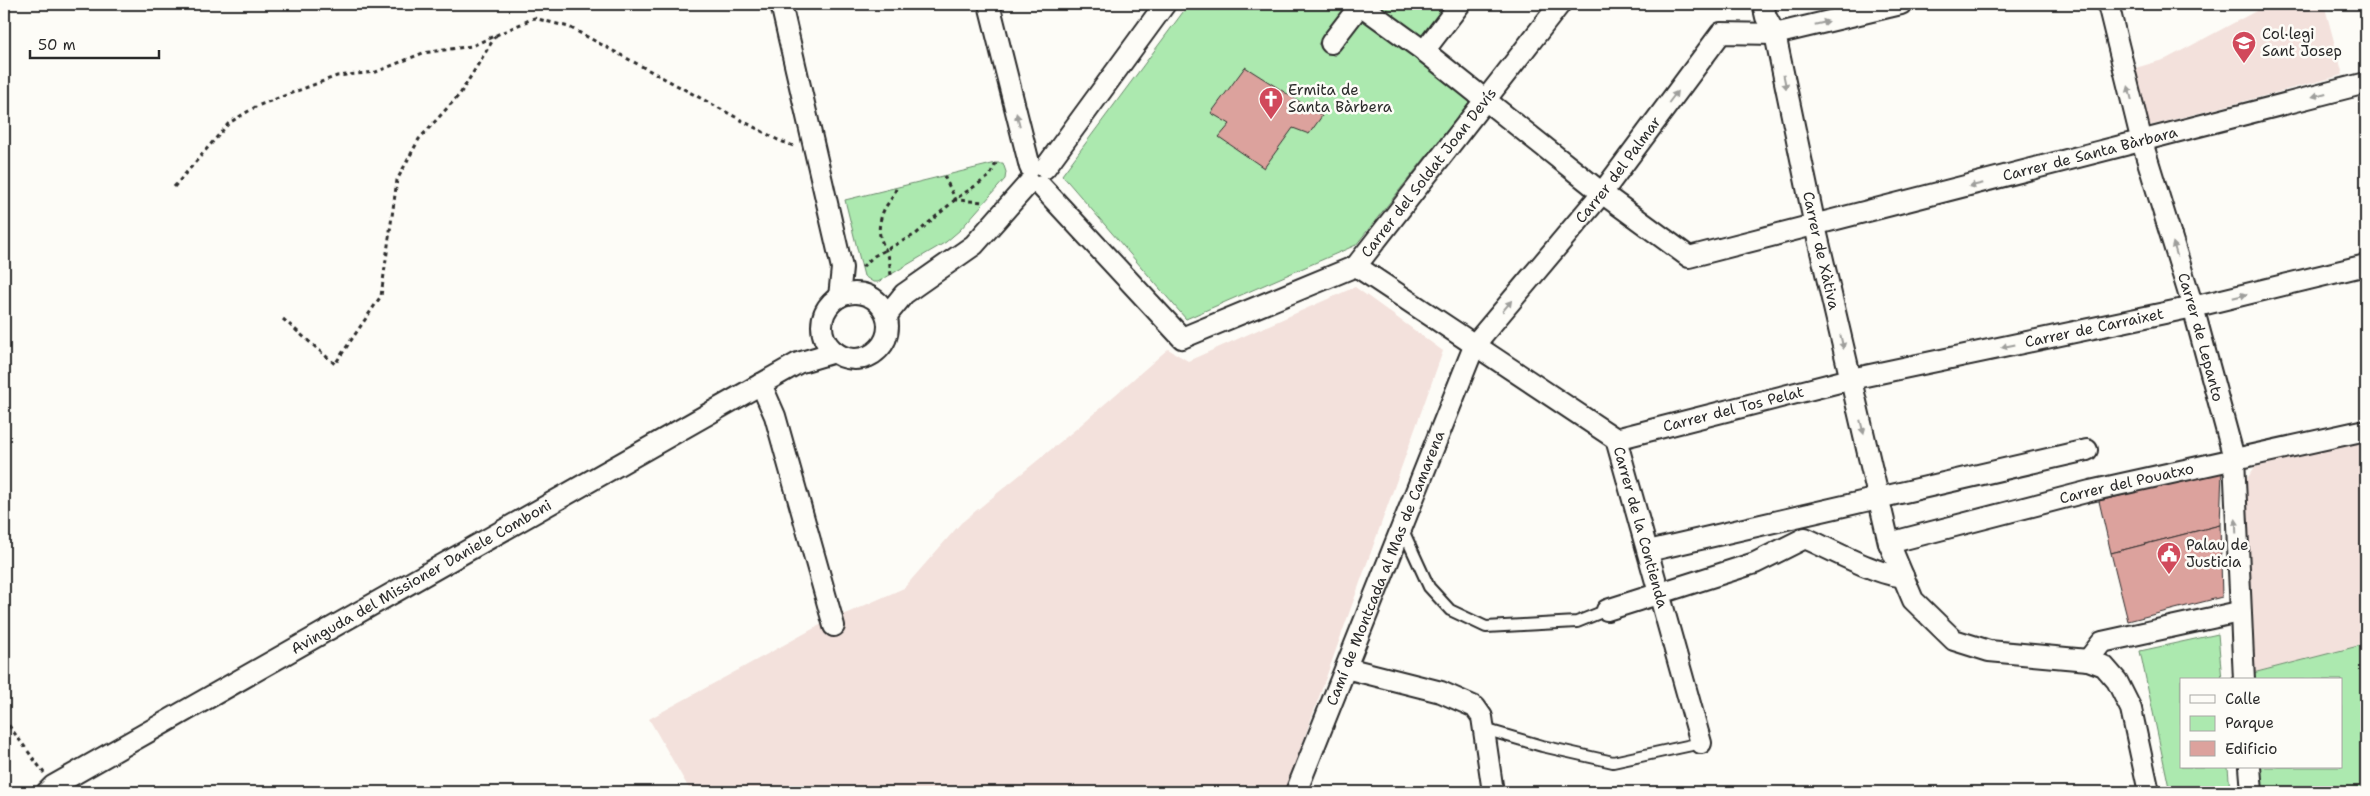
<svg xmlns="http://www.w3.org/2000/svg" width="2370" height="796" viewBox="0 0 2370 796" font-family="'Shantell Sans',sans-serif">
<rect width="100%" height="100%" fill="#fdfcf7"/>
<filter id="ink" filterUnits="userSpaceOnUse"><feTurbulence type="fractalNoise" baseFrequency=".02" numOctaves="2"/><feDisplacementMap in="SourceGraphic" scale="10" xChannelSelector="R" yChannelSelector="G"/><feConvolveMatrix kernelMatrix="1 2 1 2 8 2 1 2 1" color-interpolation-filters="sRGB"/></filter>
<g filter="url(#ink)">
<g fill="#f3e1dc">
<polygon points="2255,4 2324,4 2343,75 2149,126 2132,69 2166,59 2256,11"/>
<polygon points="1355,287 1443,351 1285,792 691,792 649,719 820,625 904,588 961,523 1076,429 1168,349 1188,361"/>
<polygon points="2366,441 2366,644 2253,673 2243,484 2255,467"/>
</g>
<g fill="#ace9af" stroke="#6c8a6d">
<polygon points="1189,4 1342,4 1345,6 1318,44 1334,56 1363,18 1470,101 1356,245 1186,319 1062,175"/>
<polygon points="1376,4 1450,4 1421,41 1374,6"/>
<polygon points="996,163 1003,163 1006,172 1005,179 960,230 946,242 878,282 873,282 864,276 845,200"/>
<polygon points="2218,634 2222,680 2181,680 2181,767 2228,767 2230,792 2170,792 2140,651"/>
<polygon points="2366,644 2366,788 2349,792 2259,792 2258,767 2341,767 2341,680 2254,680 2253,673"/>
</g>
<g fill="#dca29d" stroke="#2b2b2b">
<polygon points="1245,67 1322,116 1309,134 1293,128 1264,168 1219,137 1230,124 1211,113"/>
<polygon points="2222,471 2220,525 2111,553 2099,501"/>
<polygon points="2220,525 2222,597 2128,621 2111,553"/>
</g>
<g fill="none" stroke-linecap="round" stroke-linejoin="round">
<defs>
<g id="lane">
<polyline points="1402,528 1429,587 1450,610 1486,627 1577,622 1607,610"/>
<polyline points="1484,729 1542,746 1613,762 1701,743"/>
</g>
<g id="street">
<polyline points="781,4 842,268 839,297"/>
<polyline points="989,4 1030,167"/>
<polyline points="1359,4 1424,51"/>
<path id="s1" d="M1460 4 1424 51 1602 193 1689 257 2366 83"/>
<path id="s2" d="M1763 4 1766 17 1775 34 1815 226 1889 543 1913 600 1954 640 1989 651 2088 660 2104 666 2117 681 2131 709 2149 792"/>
<path id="s3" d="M2108 4 2142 142 2193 307 2234 458 2244 680"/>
<polyline points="1331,43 1361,4"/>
<polyline points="1045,168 1165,4"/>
<path id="s4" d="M1041 186 1182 338 1356 266 1560 4"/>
<path id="s5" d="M1356 266 1616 439 1701 743"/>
<circle cx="855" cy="326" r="33"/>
<polyline points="887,315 904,294 974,245 1029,183"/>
<polyline points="761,384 775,416 834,626"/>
<path id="s6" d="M1616 439 1851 379 2193 307 2366 265"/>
<path id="s7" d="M1889 543 2090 491 2366 430"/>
<polyline points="1648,551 2087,450"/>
<path d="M1607 610 1755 563 1805 538C1828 548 1881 577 1903 576"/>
<polyline points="2088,660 2102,642 2239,612"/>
<polyline points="1346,668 1441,692 1475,707 1482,717 1493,792"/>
<polyline points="2250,767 2252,792"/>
<path id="s8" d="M47 792 53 786 798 363 835 352"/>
<path id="s9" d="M1296 792 1475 344 1602 193 1721 33 1775 34 1901 4"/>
</g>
</defs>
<use href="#lane" stroke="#2b2b2b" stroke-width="14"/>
<use href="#street" stroke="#2b2b2b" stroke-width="24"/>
<g stroke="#2b2b2b" stroke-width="3" stroke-dasharray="4 4" stroke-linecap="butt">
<polyline points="944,176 956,200 985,202"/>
<polyline points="174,187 229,123 257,106 337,76 376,72 423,53 472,46 534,18 569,27 778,140 796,147"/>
<polyline points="862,267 874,256 916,234 957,198 990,176 996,163"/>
<path d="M891 275C890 269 890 261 888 255 881 240 876 233 882 215 885 204 894 199 896 188"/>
<polyline points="283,319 335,364 381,296 397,180 419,139 460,94 496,35"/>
<polyline points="4,719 44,773"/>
</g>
<use href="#lane" stroke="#fdfcf7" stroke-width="10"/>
<use href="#street" stroke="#fdfcf7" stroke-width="20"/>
</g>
<defs><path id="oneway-solid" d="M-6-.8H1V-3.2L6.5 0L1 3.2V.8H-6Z" transform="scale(1.25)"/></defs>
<g fill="#9e9e9b">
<use href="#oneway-solid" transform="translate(1822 23) rotate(-13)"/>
<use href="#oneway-solid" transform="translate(1785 82) rotate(78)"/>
<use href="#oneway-solid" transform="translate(2130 93) rotate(-104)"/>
<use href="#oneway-solid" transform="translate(2319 95) rotate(165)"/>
<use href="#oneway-solid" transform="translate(1673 97) rotate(-53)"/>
<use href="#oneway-solid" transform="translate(1018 120) rotate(-104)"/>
<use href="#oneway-solid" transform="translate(1976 185) rotate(166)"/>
<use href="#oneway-solid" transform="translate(2175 249) rotate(-107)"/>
<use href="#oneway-solid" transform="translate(2240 296) rotate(-14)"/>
<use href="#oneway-solid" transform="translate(1507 306) rotate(-50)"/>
<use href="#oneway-solid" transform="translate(1842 342) rotate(77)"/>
<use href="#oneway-solid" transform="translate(2008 346) rotate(168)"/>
<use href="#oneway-solid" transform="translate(1862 427) rotate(76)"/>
<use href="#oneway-solid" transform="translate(2236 526) rotate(-92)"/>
</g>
</g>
<defs>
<symbol id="school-pin" viewBox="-11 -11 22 30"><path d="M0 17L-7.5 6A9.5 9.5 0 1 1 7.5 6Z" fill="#d1495b" stroke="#fdfcf7"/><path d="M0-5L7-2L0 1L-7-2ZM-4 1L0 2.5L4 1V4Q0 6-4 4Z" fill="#fff"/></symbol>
<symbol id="church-pin" viewBox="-11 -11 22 30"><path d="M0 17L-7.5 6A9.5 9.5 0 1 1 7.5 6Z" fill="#d1495b" stroke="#fdfcf7"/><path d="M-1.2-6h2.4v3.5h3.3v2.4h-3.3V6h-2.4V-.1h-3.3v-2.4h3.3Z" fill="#fff"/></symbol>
<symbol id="civic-pin" viewBox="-11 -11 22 30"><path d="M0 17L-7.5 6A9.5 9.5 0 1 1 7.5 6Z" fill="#d1495b" stroke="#fdfcf7"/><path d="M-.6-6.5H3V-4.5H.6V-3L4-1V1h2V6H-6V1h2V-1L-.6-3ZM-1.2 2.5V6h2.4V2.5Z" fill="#fff"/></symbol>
</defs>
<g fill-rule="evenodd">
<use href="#school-pin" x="2230" y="29" width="28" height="38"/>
<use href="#church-pin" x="1257" y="85" width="28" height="38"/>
<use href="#civic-pin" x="2155" y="540" width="28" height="38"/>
</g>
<g text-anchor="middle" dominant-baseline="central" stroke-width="5" stroke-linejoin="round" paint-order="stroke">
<g font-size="15" fill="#2b2b2b" stroke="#fdfcf7" text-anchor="start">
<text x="2262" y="34">Col·legi<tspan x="2262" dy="17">Sant Josep</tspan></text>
<text x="1288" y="90">Ermita de<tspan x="1288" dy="17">Santa Bàrbera</tspan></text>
<text x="2186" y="545">Palau de<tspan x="2186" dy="17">Justicia</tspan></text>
</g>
<g font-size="15" fill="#2b2b2b" stroke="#fdfcf7">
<text stroke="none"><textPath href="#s1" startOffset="809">Carrer de Santa Bàrbara</textPath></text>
<text stroke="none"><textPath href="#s9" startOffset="708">Carrer del Palmar</textPath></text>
<text stroke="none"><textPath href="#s4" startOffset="514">Carrer del Soldat Joan Devís</textPath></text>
<text stroke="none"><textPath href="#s2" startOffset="254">Carrer de Xàtiva</textPath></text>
<text stroke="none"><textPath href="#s6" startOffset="491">Carrer de Carraixet</textPath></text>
<text stroke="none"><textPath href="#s3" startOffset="346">Carrer de Lepanto</textPath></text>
<text stroke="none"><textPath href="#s6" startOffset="121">Carrer del Tos Pelat</textPath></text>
<text stroke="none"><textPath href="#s7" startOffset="245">Carrer del Pouatxo</textPath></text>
<text stroke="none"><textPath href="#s5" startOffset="404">Carrer de la Contienda</textPath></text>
<text stroke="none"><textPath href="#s9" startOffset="241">Camí de Montcada al Mas de Camarena</textPath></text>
<text stroke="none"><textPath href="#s8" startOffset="432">Avinguda del Missioner Daniele Comboni</textPath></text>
</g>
</g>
<rect width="2370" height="796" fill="none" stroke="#fdfcf7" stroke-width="20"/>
<rect x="10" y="10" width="2350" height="776" fill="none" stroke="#2b2b2b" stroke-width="2" filter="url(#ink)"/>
<rect x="2180" y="678" width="162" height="90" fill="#fdfcf7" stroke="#a9a8a5"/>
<rect x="2190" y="695" width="25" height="8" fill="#fdfcf7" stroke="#a9a8a5"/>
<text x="2225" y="704" font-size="15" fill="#2b2b2b">Calle</text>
<rect x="2190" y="716" width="25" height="15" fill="#ace9af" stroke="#a9a8a5"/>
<text x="2225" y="728" font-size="15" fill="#2b2b2b">Parque</text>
<rect x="2190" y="741" width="25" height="15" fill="#dca29d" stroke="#a9a8a5"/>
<text x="2225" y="754" font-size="15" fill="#2b2b2b">Edificio</text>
<path d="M30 50v8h129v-8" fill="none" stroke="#2b2b2b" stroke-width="2.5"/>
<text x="38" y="50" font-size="15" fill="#2b2b2b" stroke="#fdfcf7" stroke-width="4" paint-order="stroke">50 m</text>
</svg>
